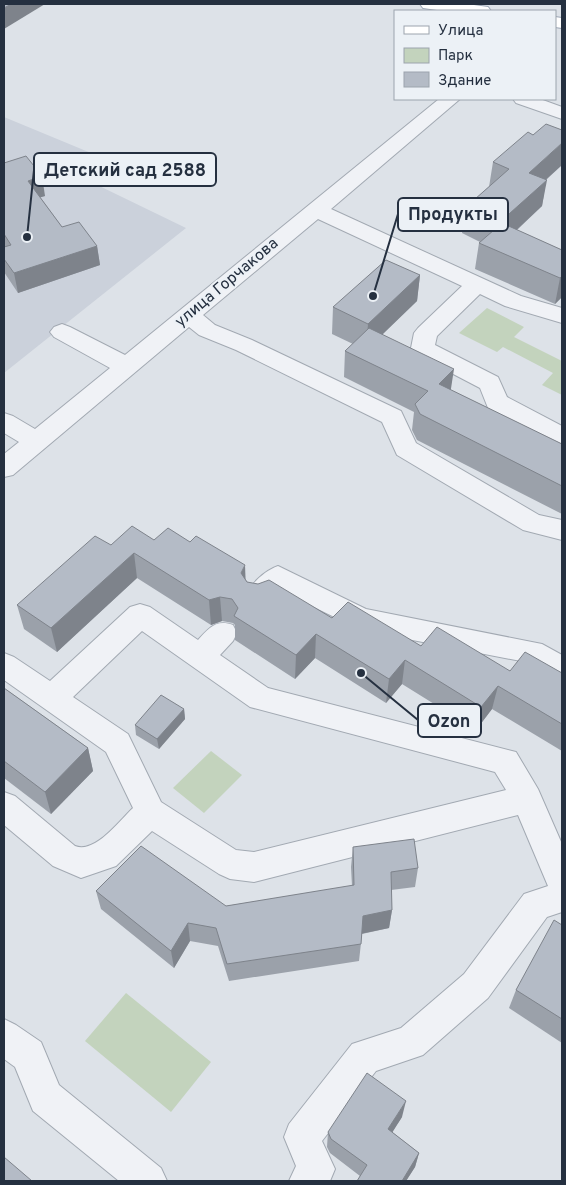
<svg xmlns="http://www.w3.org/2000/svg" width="566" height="1185" viewBox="0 0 566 1185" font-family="Overpass,sans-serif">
<rect width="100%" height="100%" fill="#dde2e8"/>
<polygon fill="#cbd1db" points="4,117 91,153 87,180 186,228 4,373"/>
<g fill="#c3d3bd">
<polygon points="487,308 524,327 514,337 562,361 562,395 542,385 553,373 503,347 497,352 459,333"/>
<polygon points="211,751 242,775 204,813 173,788"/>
<polygon points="126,993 211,1062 171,1112 85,1041"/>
</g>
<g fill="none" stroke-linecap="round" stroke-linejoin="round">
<defs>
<g id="minor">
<polygon points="439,99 460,99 331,209 521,296 562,308 562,323 505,306 480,294 437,336 435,345 498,377 507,397 562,426 562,446 553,443 488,408 480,388 415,354 411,348 414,333 418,328 462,286 318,219 203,315 215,325 252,340 401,411 416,443 539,515 562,520 562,540 523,530 397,455 382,422 236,350 199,335 189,327 13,475 4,477 4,454 19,442 4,433 4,413 13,416 35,429 110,368 54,337 50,332 54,327 62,324 70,327 125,355"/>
<polygon points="513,99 540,99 562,107 562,119 516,103"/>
<path d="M278 566 366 609 542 644 562 655V681L552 677 526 662 361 630 281 591C270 602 264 610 248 605L244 597C251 584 264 571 278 566Z"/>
<path d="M140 604 150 607 198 640C209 628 216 619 233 625L237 633 233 641 220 655 268 688 516 752 538 789 562 844V912L547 917 488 998 423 1055 376 1071 322 1141 335 1169 330 1181H289L296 1166 284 1137 289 1124 352 1044 401 1028 464 974 524 894 548 886 518 815 254 882 230 879 219 874 152 831 116 866 81 878 53 866 4 825V792L15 796 75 846C95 854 119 821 133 808L106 752 4 680V653L14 657 50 681 130 607ZM142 631 250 707 495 772 506 790 254 852 236 850 161 802 128 734 73 697Z"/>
<polygon points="4,1019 16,1025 41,1042 59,1085 161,1168 167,1181 119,1181 33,1111 15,1067 4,1059"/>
</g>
<g id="major">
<polygon points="420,4 467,4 488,7 491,11 444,11 423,8"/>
<polygon points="555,17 562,18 562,28 555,27"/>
</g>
</defs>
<use href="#minor" stroke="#a2a9b2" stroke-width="2"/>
<use href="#major" stroke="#9ba6b5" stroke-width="2"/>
<use href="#minor" fill="#f0f2f6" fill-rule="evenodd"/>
<use href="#major" fill="#fff" fill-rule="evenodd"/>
</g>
<g fill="#9ba1aa">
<polygon points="493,162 562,165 546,180 542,206 517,230 562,250 562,297 555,304 475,269 479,243 480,242 462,233 466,207 489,187"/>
<polygon points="4,163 45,196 40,197 62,227 97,246 100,265 18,293 4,272"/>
<polygon points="420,275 417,301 382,335 451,390 562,444 562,514 417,440 412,430 414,412 344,377 345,351 353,344 332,334 333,307"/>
<polygon points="154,540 246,580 247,582 332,618 421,646 510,671 562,673 562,751 492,709 476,730 402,684 386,703 315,658 295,679 235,640 235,625 233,623 222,621 211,625 137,578 57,652 24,629 17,605 111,545"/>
<polygon points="4,688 88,748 93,771 51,814 4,778"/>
<polygon points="184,709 185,719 159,749 136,735 135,725"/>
<polygon points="353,847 418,868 415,887 391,890 392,910 389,928 362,934 359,961 229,981 218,946 190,941 174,968 101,909 96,891 226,906 352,886 351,867"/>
<polygon points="562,925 562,1043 509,1008 516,990"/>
<polygon points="402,1117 392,1132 419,1153 415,1167 406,1181 357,1181 360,1176 330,1153 327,1147 328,1132"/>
</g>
<g fill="#7e838b">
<polygon points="11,4 45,4 4,29 4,8"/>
<polygon points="562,143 562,165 524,199 529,173"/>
<polygon points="42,176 45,196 31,200 28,181"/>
<polygon points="547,180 542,206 496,249 500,222"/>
<polygon points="97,246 100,265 18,293 14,273"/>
<polygon points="420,275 417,301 366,350 368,324"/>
<polygon points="562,276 562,297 555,304 560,278"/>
<polygon points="454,369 450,395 439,384"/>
<polygon points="134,553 137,578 57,652 51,628"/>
<polygon points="245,565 246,590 241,573"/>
<polygon points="220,597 222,621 211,625 209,600"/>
<polygon points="316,634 315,658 295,679 296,655"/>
<polygon points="405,660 402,684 386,703 389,679"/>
<polygon points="498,686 492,709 476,730 481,707"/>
<polygon points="184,709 185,719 159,749 157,739"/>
<polygon points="88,748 93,771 51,814 45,792"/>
<polygon points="392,910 389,928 360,934 363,916"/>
<polygon points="188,923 190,941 174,968 171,951"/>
<polygon points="406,1101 402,1117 385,1144 388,1129"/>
<polygon points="419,1153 415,1167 406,1181 402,1181"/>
</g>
<g fill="#b4bbc6" stroke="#7e838b">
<polygon points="4,4 11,4 4,8"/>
<polygon points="546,124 562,130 562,143 529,173 547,180 500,222 466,207 509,169 493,162 528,132 533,135"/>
<polygon points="26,156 42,176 28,181 62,227 79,222 97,246 14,273 4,259 4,247 11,245 4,234 4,163"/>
<polygon points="502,223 562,250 562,276 560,278 479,243"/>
<polygon points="386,260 420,275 368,324 333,307"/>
<polygon points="369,328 454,369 439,384 562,444 562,486 420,414 415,404 428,391 345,351"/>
<polygon points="132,526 154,540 168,528 190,542 196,536 245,565 241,573 247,582 258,584 269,580 332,618 348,602 421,646 437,627 510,671 525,652 562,673 562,724 498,686 481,707 405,660 389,679 316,634 296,655 234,616 238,608 232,599 220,597 209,600 134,553 51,628 17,605 95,536 111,545"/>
<polygon points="4,688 88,748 45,792 4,761"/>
<polygon points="161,695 184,709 157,739 135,725"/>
<polygon points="414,839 418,868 391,872 392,910 363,916 361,944 227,964 216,928 188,923 171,951 96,891 141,846 226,906 354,885 353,847"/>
<polygon points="554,920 562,925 562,1019 516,990"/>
<polygon points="367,1073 406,1101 388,1129 419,1153 402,1181 357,1181 367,1165 331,1139 328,1132"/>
<polygon points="4,1157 32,1181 4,1181"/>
</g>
<g text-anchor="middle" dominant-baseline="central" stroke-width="4" stroke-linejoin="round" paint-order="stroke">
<g font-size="16" fill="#253040" stroke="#ecf1f6">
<text transform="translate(227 283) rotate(-40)">улица Горчакова</text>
</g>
</g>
<path fill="none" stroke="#253040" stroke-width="2" d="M27 237L34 170M373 296L398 214M361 673L418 720"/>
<g fill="#253040" stroke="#ecf1f6" stroke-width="2">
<circle cx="27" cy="237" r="5"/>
<circle cx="373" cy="296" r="5"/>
<circle cx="361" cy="673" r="5"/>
</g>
<g fill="#ecf1f6" stroke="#253040" stroke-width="2">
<rect x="34" y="153" width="182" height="33" rx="5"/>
<rect x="398" y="198" width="110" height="33" rx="5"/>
<rect x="418" y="704" width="63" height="33" rx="5"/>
</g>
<g font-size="18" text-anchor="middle" font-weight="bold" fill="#253040">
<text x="125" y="176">Детский сад 2588</text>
<text x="453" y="220">Продукты</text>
<text x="449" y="727">Ozon</text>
</g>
<rect width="566" height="1185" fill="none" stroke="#253040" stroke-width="10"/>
<rect x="394" y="10" width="162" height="90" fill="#ecf1f6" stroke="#9ca4ad"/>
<rect x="404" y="26" width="25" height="8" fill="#ffffff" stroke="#9ca4ad"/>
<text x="438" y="35" font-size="15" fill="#253040">Улица</text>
<rect x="404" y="48" width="25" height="15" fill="#c3d3bd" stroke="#9ca4ad"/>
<text x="438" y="60" font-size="15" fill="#253040">Парк</text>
<rect x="404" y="72" width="25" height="15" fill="#b4bbc6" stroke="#9ca4ad"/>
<text x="438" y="85" font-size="15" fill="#253040">Здание</text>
</svg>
